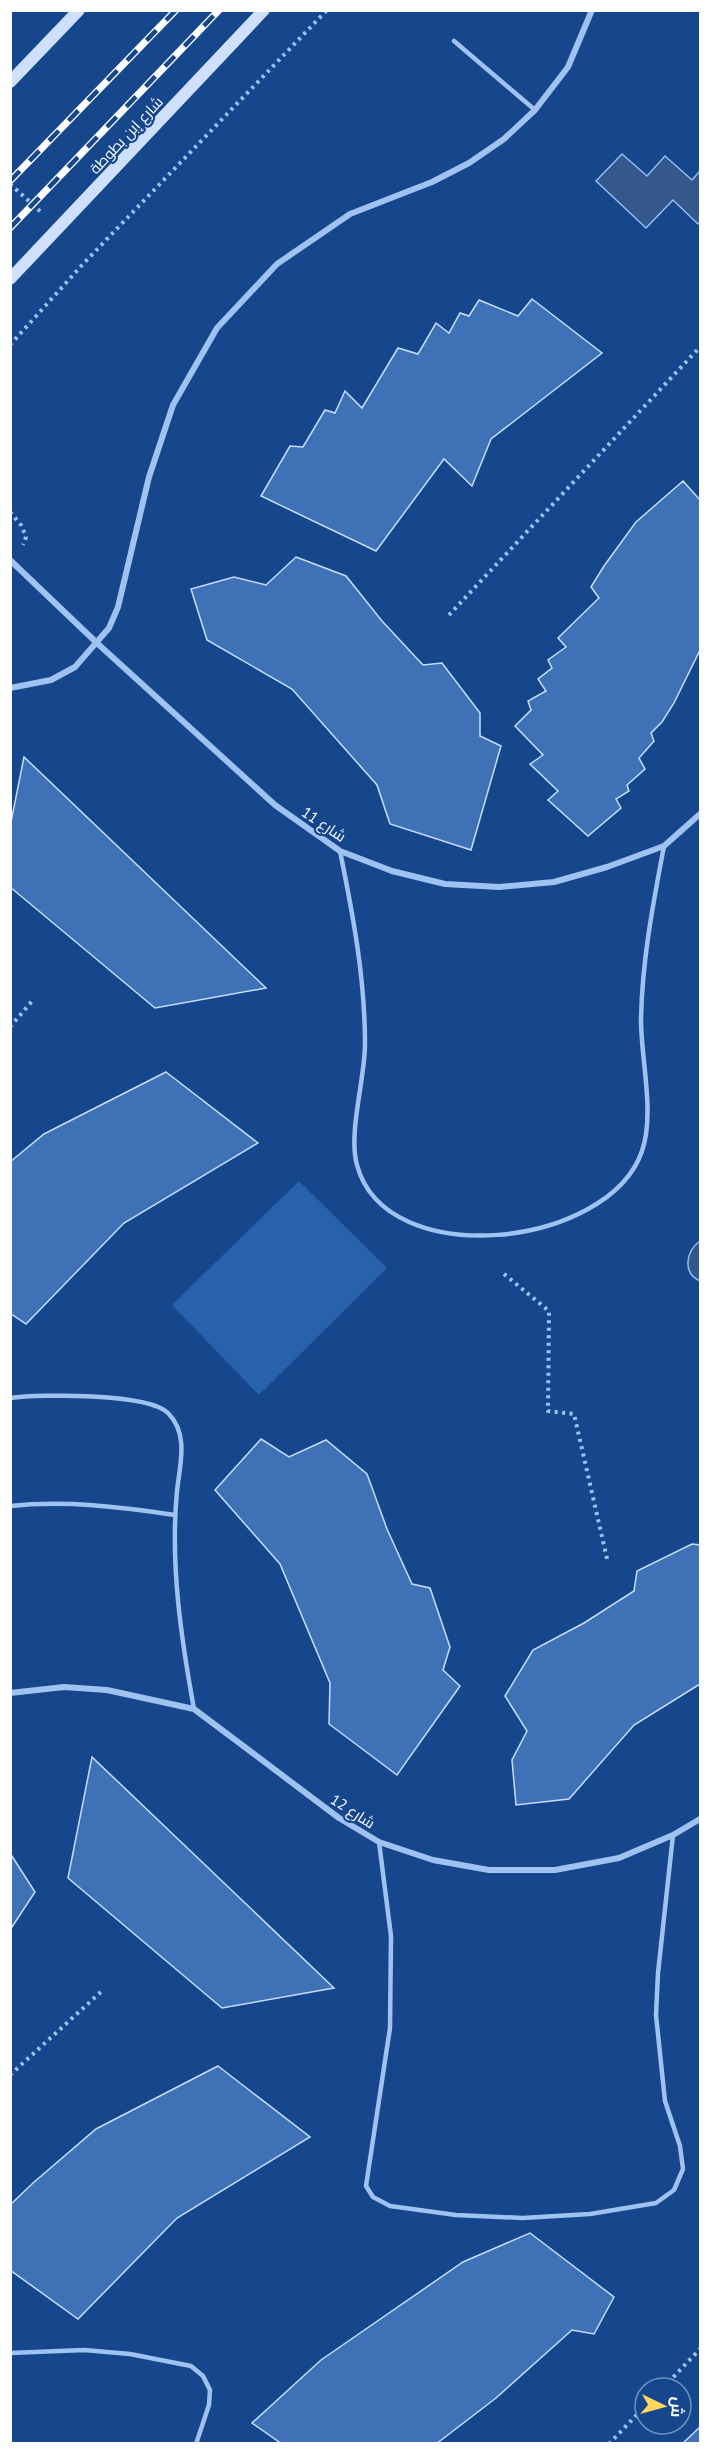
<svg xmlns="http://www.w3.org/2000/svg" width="711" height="2454" viewBox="0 0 711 2454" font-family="'PT Sans',Cairo,sans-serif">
<rect width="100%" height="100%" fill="#16478d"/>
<polygon fill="#2861ac" points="299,1181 387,1268 259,1395 172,1305"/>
<g fill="#34588c" stroke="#92bdf2" stroke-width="1.5">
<polygon points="622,154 647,176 665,156 692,180 700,171 700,222 698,224 673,200 646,228 596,181"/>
<path d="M700 1241V1281C682 1273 686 1251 700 1241Z"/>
</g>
<g fill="#3e71b6" stroke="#c7ddfb" stroke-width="1.5">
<polygon points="532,299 602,353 491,439 472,486 444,459 376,551 261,496 290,446 303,447 325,410 335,413 345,391 362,408 398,348 418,354 436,323 449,333 460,313 469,316 479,300 518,316"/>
<polygon points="683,481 700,500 700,650 674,703 662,722 651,733 654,741 639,758 645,769 627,785 629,791 616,799 621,808 588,836 548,800 558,791 530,764 543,755 515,726 531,710 528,701 546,691 538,679 552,668 548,660 566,647 558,638 599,598 591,587 604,566 636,522"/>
<polygon points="296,557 346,576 382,621 423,665 442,663 480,713 480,736 501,746 471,850 390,824 377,785 292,689 207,640 191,589 234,577 266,585"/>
<polygon points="24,757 266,988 155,1008 10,887 10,827"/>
<polygon points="166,1072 258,1143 124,1223 26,1324 10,1313 10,1162 44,1134"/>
<polygon points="261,1439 289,1457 326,1440 367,1474 387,1529 412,1584 430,1588 450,1647 443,1670 460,1686 397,1775 329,1724 330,1683 280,1564 215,1490"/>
<polygon points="692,1544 700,1545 700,1684 634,1725 569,1799 516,1805 512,1760 527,1731 505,1696 533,1650 584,1623 634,1591 637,1571"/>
<polygon points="92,1757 334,1988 222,2008 68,1878"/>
<polygon points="10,1853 35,1892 10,1930"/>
<polygon points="218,2066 310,2137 177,2218 78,2319 10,2270 10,2205 33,2183 96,2129"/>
<polygon points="530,2233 614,2297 594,2334 572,2330 496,2398 436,2444 282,2444 252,2423 321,2360 463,2262"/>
<polygon points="700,2427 700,2444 682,2444"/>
</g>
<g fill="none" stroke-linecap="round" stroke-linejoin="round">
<g stroke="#a0c2f0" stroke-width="4" stroke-dasharray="3 4.5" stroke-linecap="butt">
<polyline points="10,184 41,212"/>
<polyline points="10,345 83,264 327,10"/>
<polyline points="10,512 21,525 26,537 23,545"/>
<polyline points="449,615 700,347"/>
<polyline points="10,1027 33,1000"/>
<polyline points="504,1274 549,1311 548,1411 574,1414 608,1563"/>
<polyline points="10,2075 103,1990"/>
<polyline points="663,2388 700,2349"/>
<polyline points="609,2444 645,2406"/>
</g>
<g stroke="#a0c2f0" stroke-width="4.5">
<polyline points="454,41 535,110"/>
<path d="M340 851C353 915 365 978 365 1044 365 1079 348 1133 357 1165 386 1273 609 1248 642 1151 655 1114 641 1059 641 1020 642 961 653 904 664 846"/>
<path d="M10 1398C40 1394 148 1393 168 1413 189 1434 180 1464 177 1491 170 1563 181 1638 194 1709"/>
<path d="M10 1506C66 1500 120 1507 175 1515"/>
<polyline points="379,1842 391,1936 390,2028 366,2186 373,2197 390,2206 456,2215 523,2218 590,2214 656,2203 674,2190 683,2169 680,2146 665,2101 656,2015 658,1973 673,1835"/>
<polyline points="10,2353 84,2350 130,2354 191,2366 203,2376 210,2390 209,2405 196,2444"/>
</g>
<g stroke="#a0c2f0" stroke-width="6">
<polyline points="10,560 98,644 275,805 340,851 392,871 445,884 499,887 554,882 607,867 664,846 700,814"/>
<polyline points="10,688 51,680 75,667 109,628 118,607 149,477 173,405 217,328 277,264 350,214 432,182 469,163 504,139 535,110 568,67 592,10"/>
<polyline points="10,1693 64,1687 107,1690 194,1709 339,1818 379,1842 433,1860 489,1870 555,1870 619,1858 673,1835 700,1819"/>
</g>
<g stroke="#cee0fb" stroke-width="12">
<polyline points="10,82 79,10"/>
<polyline points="10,279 264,10"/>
</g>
<defs>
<g id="rail">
<polyline points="10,181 176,10"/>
<polyline points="10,228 219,10"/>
</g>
</defs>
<use href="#rail" stroke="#fff" stroke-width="7"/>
<use href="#rail" stroke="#16478d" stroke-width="4.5" stroke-dasharray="14" stroke-linecap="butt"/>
</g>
<g text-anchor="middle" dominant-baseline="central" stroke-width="4.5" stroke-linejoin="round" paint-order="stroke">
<g font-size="15" fill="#fff" stroke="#16478d">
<text transform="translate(126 135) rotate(-47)">شارع إبن بطوطة</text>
<text transform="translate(324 824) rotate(34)">شارع 11</text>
<text transform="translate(353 1811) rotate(33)">شارع 12</text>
</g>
</g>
<rect width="711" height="2454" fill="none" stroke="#ffffff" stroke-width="24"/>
<g transform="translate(663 2406) rotate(95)"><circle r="28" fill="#16478d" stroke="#7391bb" stroke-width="1.5"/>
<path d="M0-4.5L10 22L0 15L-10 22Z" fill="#ffd45f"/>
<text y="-9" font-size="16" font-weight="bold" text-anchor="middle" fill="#ffffff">ش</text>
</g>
</svg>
